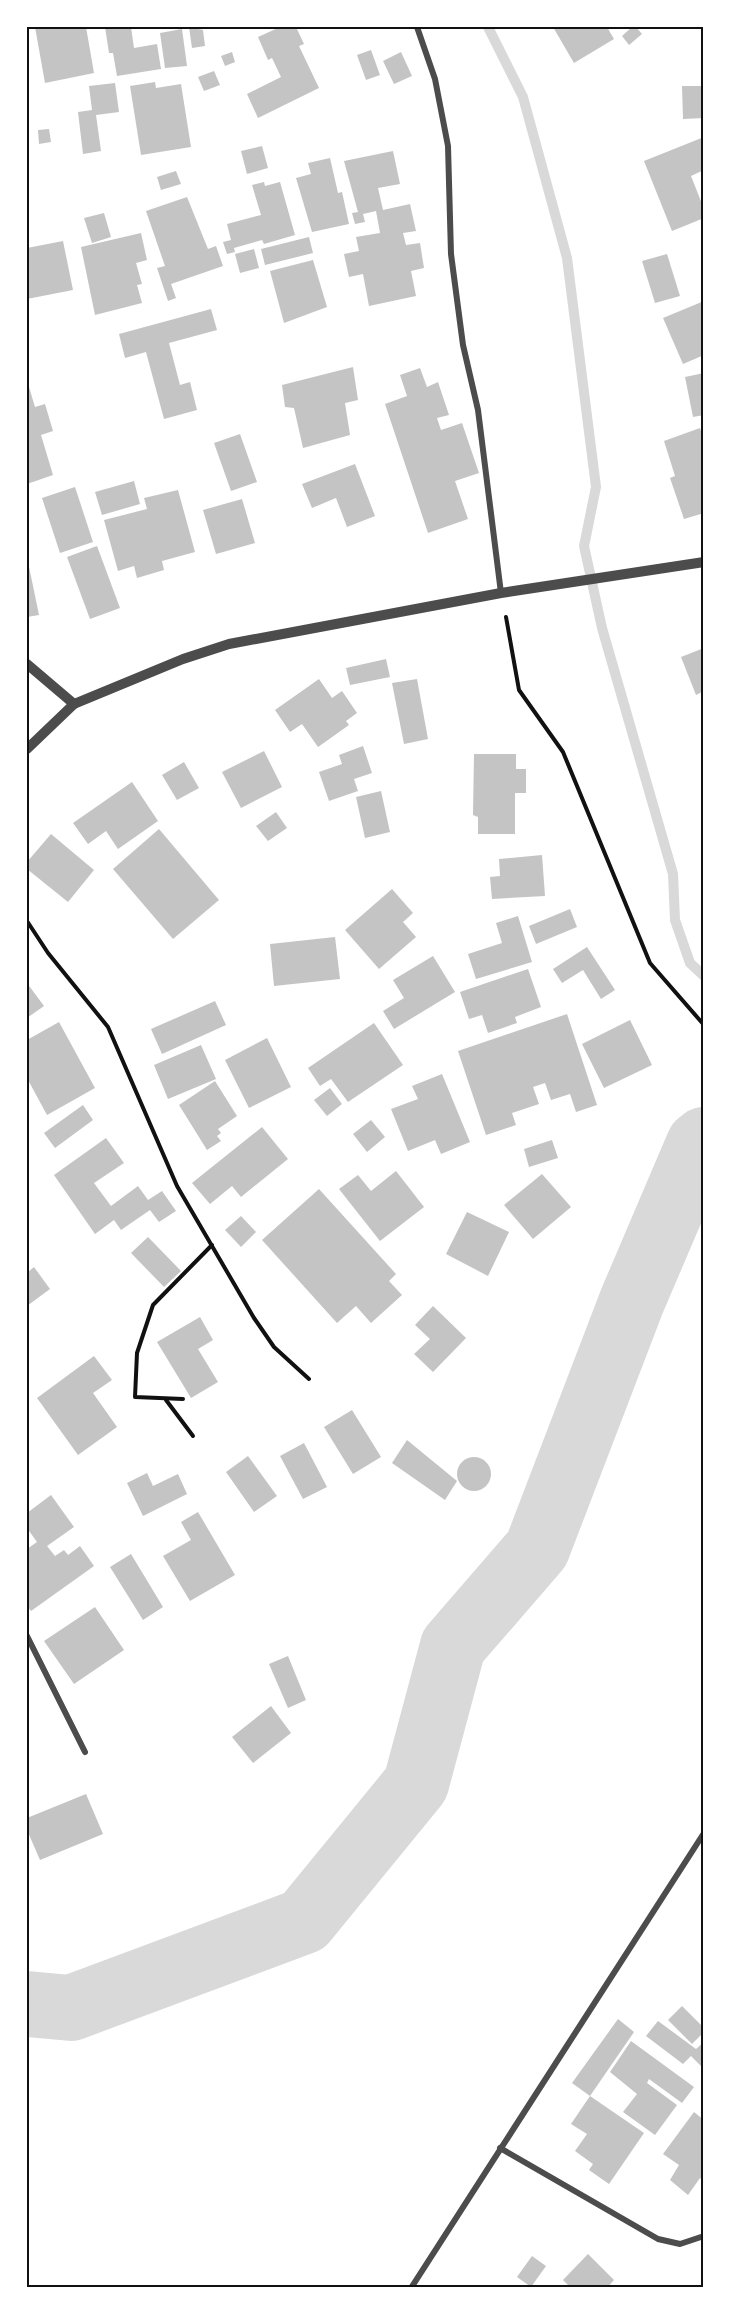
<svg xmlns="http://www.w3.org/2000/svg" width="731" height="2315" viewBox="0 0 731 2315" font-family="'Fira Sans',sans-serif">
<rect width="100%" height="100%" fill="#fff"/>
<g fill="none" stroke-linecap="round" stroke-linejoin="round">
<polyline stroke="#d9d9d9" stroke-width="10" points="488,27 523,97 567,258 596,487 584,546 602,628 673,874 675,920 690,963 704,976"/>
<polyline stroke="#d9d9d9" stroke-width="66" points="27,2004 71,2008 304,1921 416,1784 453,1646 537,1549 632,1301 699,1144 704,1140"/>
</g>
<g fill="#c4c4c4">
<polygon points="35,27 86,27 94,73 45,83"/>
<polygon points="105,27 131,27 134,48 157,44 161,69 117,76 113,53 109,53"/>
<polygon points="189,27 203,30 205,46 192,48"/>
<polygon points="280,27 296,27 304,44 299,46 319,88 258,118 247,94 281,77 272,58 268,60 258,37"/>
<polygon points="553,27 607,27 614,39 574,63"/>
<polygon points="632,27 636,27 642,34 629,45 622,36"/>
<polygon points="182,29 187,66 165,68 160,33"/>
<polygon points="371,50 380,75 366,80 357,55"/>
<polygon points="232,52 235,62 225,66 221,56"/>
<polygon points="401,52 412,76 394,84 383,61"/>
<polygon points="214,71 220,85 204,91 198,77"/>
<polygon points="155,82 156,88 181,84 191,147 141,155 130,86"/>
<polygon points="115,83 119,112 96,115 101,151 83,154 78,112 92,110 89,86"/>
<polygon points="682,86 704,86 704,118 683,119"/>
<polygon points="49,129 51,142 39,144 38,130"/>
<polygon points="704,137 704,170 691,176 704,209 704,218 672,231 644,161"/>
<polygon points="262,146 268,168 247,174 241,151"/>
<polygon points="393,151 400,184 378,188 383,210 410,204 416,231 403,233 406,245 420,243 424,268 411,271 416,296 369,306 363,274 349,277 344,254 359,251 356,237 380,233 376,211 363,214 365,222 355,224 352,213 358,212 344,161"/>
<polygon points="330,158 338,193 342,192 349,224 312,232 296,178 311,174 308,163"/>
<polygon points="176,171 181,184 161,190 157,177"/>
<polygon points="264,182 265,186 280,182 295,235 264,244 262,240 234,248 235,252 227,254 223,242 231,240 227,224 261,215 252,185"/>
<polygon points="187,197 208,249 216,246 223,266 171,284 176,298 168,301 157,268 165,266 146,211"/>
<polygon points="104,213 111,237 92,243 84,218"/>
<polygon points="141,233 147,260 136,263 142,284 137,285 142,303 95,315 81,247"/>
<polygon points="309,237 313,253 265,265 261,249"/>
<polygon points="63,241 73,290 27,299 27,248"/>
<polygon points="254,249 259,268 240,273 235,254"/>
<polygon points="667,254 680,296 655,303 642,261"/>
<polygon points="313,260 327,307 284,323 270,271"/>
<polygon points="704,301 704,355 683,364 663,318"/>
<polygon points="211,309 217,330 169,343 180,385 190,382 197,410 164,419 146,352 125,358 119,334"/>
<polygon points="353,367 358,400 345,403 350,435 303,448 294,408 285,407 282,385"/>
<polygon points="420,368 427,387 438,382 449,415 437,418 441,430 462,423 479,473 455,481 468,519 428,533 385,404 407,396 400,375"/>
<polygon points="704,373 704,415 693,417 685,377"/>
<polygon points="29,387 35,407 45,404 53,431 41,435 53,475 27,484 27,388"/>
<polygon points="700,428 704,441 704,513 684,519 670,478 675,476 664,441"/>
<polygon points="240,434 257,482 231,491 214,443"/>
<polygon points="355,464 375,516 347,527 336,498 312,508 302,484"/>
<polygon points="134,481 140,504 102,515 95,492"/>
<polygon points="75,487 93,542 60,553 42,498"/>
<polygon points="178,490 195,552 162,561 164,570 137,578 134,566 118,571 104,520 147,509 144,498"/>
<polygon points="242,499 255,543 216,554 203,510"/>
<polygon points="97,546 120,608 90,619 67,557"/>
<polygon points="27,557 39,615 27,617"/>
<polygon points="704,648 704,691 696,695 681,657"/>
<polygon points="386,659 390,677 350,685 346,668"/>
<polygon points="319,679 332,698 342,691 357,713 346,721 349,725 318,747 302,724 290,732 275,710"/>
<polygon points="417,679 428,739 404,744 392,683"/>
<polygon points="363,746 372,773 354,779 358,791 329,801 319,772 342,764 339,755"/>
<polygon points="264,751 282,787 241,808 222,772"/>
<polygon points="474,754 516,754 516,769 526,769 526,793 515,793 515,834 478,834 478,817 473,815"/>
<polygon points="184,762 199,788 177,800 162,775"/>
<polygon points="132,782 158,821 118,849 106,831 88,844 73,823"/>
<polygon points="381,791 390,832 365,838 356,797"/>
<polygon points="276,812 287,828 268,841 256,826"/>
<polygon points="159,829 219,900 173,939 113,869"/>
<polygon points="51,834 94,870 68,902 27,869 27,862"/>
<polygon points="542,855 545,896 492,899 490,877 500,876 499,859"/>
<polygon points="392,889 413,913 403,922 416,937 379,969 345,930"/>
<polygon points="570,909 577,927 536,944 529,926"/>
<polygon points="518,916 532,962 476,979 468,954 502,943 496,923"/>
<polygon points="335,937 340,979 274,986 270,944"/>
<polygon points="587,947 615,990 601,999 583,970 562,983 553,969"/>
<polygon points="433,956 455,992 394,1029 383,1011 404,998 393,980"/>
<polygon points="528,969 541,1007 515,1017 517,1023 488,1033 482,1015 469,1019 460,992"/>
<polygon points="27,983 44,1006 27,1018"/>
<polygon points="215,1001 226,1025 162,1054 151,1029"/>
<polygon points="567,1014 597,1105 576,1112 570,1094 551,1100 545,1083 533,1087 539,1104 512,1113 516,1125 486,1135 458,1051"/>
<polygon points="630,1020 652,1065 604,1088 582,1044"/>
<polygon points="59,1022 95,1088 47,1115 27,1078 27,1040"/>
<polygon points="374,1023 403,1065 348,1102 331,1079 320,1086 308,1068"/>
<polygon points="267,1038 291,1087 249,1108 225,1060"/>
<polygon points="201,1045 216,1079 168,1099 154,1065"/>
<polygon points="442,1074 470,1142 441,1154 435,1140 408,1151 391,1109 418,1099 412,1086"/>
<polygon points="215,1081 237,1116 218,1129 221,1133 217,1136 221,1141 207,1150 179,1105"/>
<polygon points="330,1088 342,1104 327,1116 314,1100"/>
<polygon points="83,1105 93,1120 55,1148 44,1133"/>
<polygon points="371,1120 385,1137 367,1152 353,1134"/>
<polygon points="262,1127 288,1159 241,1197 232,1186 210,1204 192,1183"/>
<polygon points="106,1138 124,1163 94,1183 111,1206 138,1186 148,1200 162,1191 176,1211 159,1222 150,1210 121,1230 114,1220 95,1234 54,1175"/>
<polygon points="552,1140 558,1158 529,1167 524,1149"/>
<polygon points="396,1171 424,1207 380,1241 339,1189 358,1175 371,1191"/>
<polygon points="542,1174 571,1207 533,1239 504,1205"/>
<polygon points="319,1189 396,1274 389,1281 402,1295 371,1323 356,1306 337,1323 262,1240"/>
<polygon points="467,1212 509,1232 488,1276 446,1254"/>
<polygon points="241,1216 256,1232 241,1247 225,1230"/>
<polygon points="148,1237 181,1271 164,1287 131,1253"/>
<polygon points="34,1267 50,1289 27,1306 27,1273"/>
<polygon points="433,1306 466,1338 433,1372 414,1354 430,1339 415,1325"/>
<polygon points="200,1317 213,1340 198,1349 218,1382 191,1398 157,1342"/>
<polygon points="94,1356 112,1380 93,1393 117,1427 78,1455 37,1398"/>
<polygon points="352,1410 381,1457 353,1474 324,1427"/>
<polygon points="407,1440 457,1481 445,1500 392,1463"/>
<polygon points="304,1443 327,1487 303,1499 280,1456"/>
<polygon points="248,1456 277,1496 254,1512 226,1472"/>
<circle cx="474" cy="1474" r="17"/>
<polygon points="147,1473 153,1486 178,1474 187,1494 143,1516 127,1483"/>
<polygon points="51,1495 74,1527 47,1546 55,1556 64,1550 68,1555 80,1546 94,1566 31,1611 27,1606 27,1549 37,1542 27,1528 27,1513"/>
<polygon points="198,1512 235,1575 190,1601 163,1556 191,1540 181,1522"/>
<polygon points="131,1554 163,1607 143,1620 110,1567"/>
<polygon points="95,1607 124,1650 74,1684 44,1641"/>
<polygon points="288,1656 306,1700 288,1708 269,1664"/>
<polygon points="271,1706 291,1733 253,1763 232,1737"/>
<polygon points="86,1794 103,1834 40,1860 27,1830 27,1818"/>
<polygon points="682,2006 704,2028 704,2032 692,2044 668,2020"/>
<polygon points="618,2019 634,2032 590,2096 572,2083"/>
<polygon points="658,2021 696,2049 704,2042 704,2069 691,2056 683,2064 646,2036"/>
<polygon points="631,2041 694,2087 682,2103 649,2079 647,2083 677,2105 655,2135 623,2112 637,2094 610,2072"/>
<polygon points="590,2096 644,2133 609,2184 589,2170 593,2164 575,2151 587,2134 571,2124"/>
<polygon points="694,2112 704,2120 704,2181 700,2178 688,2195 670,2180 679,2165 663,2154"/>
<polygon points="588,2254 614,2280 607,2288 571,2288 563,2280"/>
<polygon points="532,2256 546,2266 531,2287 517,2277"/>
</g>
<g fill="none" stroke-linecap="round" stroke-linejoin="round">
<g stroke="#111" stroke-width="4">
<polyline points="506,617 519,690 563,752 650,963 704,1025"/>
<polyline points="27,921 48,953 108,1027 177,1186 254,1318 274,1347 309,1379"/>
<polyline points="183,1399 135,1397 137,1353 153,1305 212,1245"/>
<polyline points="166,1400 193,1436"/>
</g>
<g stroke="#4c4c4c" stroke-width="6">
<polyline points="417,27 435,79 448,146 451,254 463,345 478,410 501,593"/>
<polyline points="27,1636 85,1752"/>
<polyline points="500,2148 658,2239 680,2244 704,2236"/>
<polyline points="411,2288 704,1833"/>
</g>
<g stroke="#4c4c4c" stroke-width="10">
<polyline points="27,664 74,704"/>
<polyline points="27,749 74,704 183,659 229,644 501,593 704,562"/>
</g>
</g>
<rect width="731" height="2315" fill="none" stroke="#ffffff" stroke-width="57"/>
<rect x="28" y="28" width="674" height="2258" fill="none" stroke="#111" stroke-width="2"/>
</svg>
